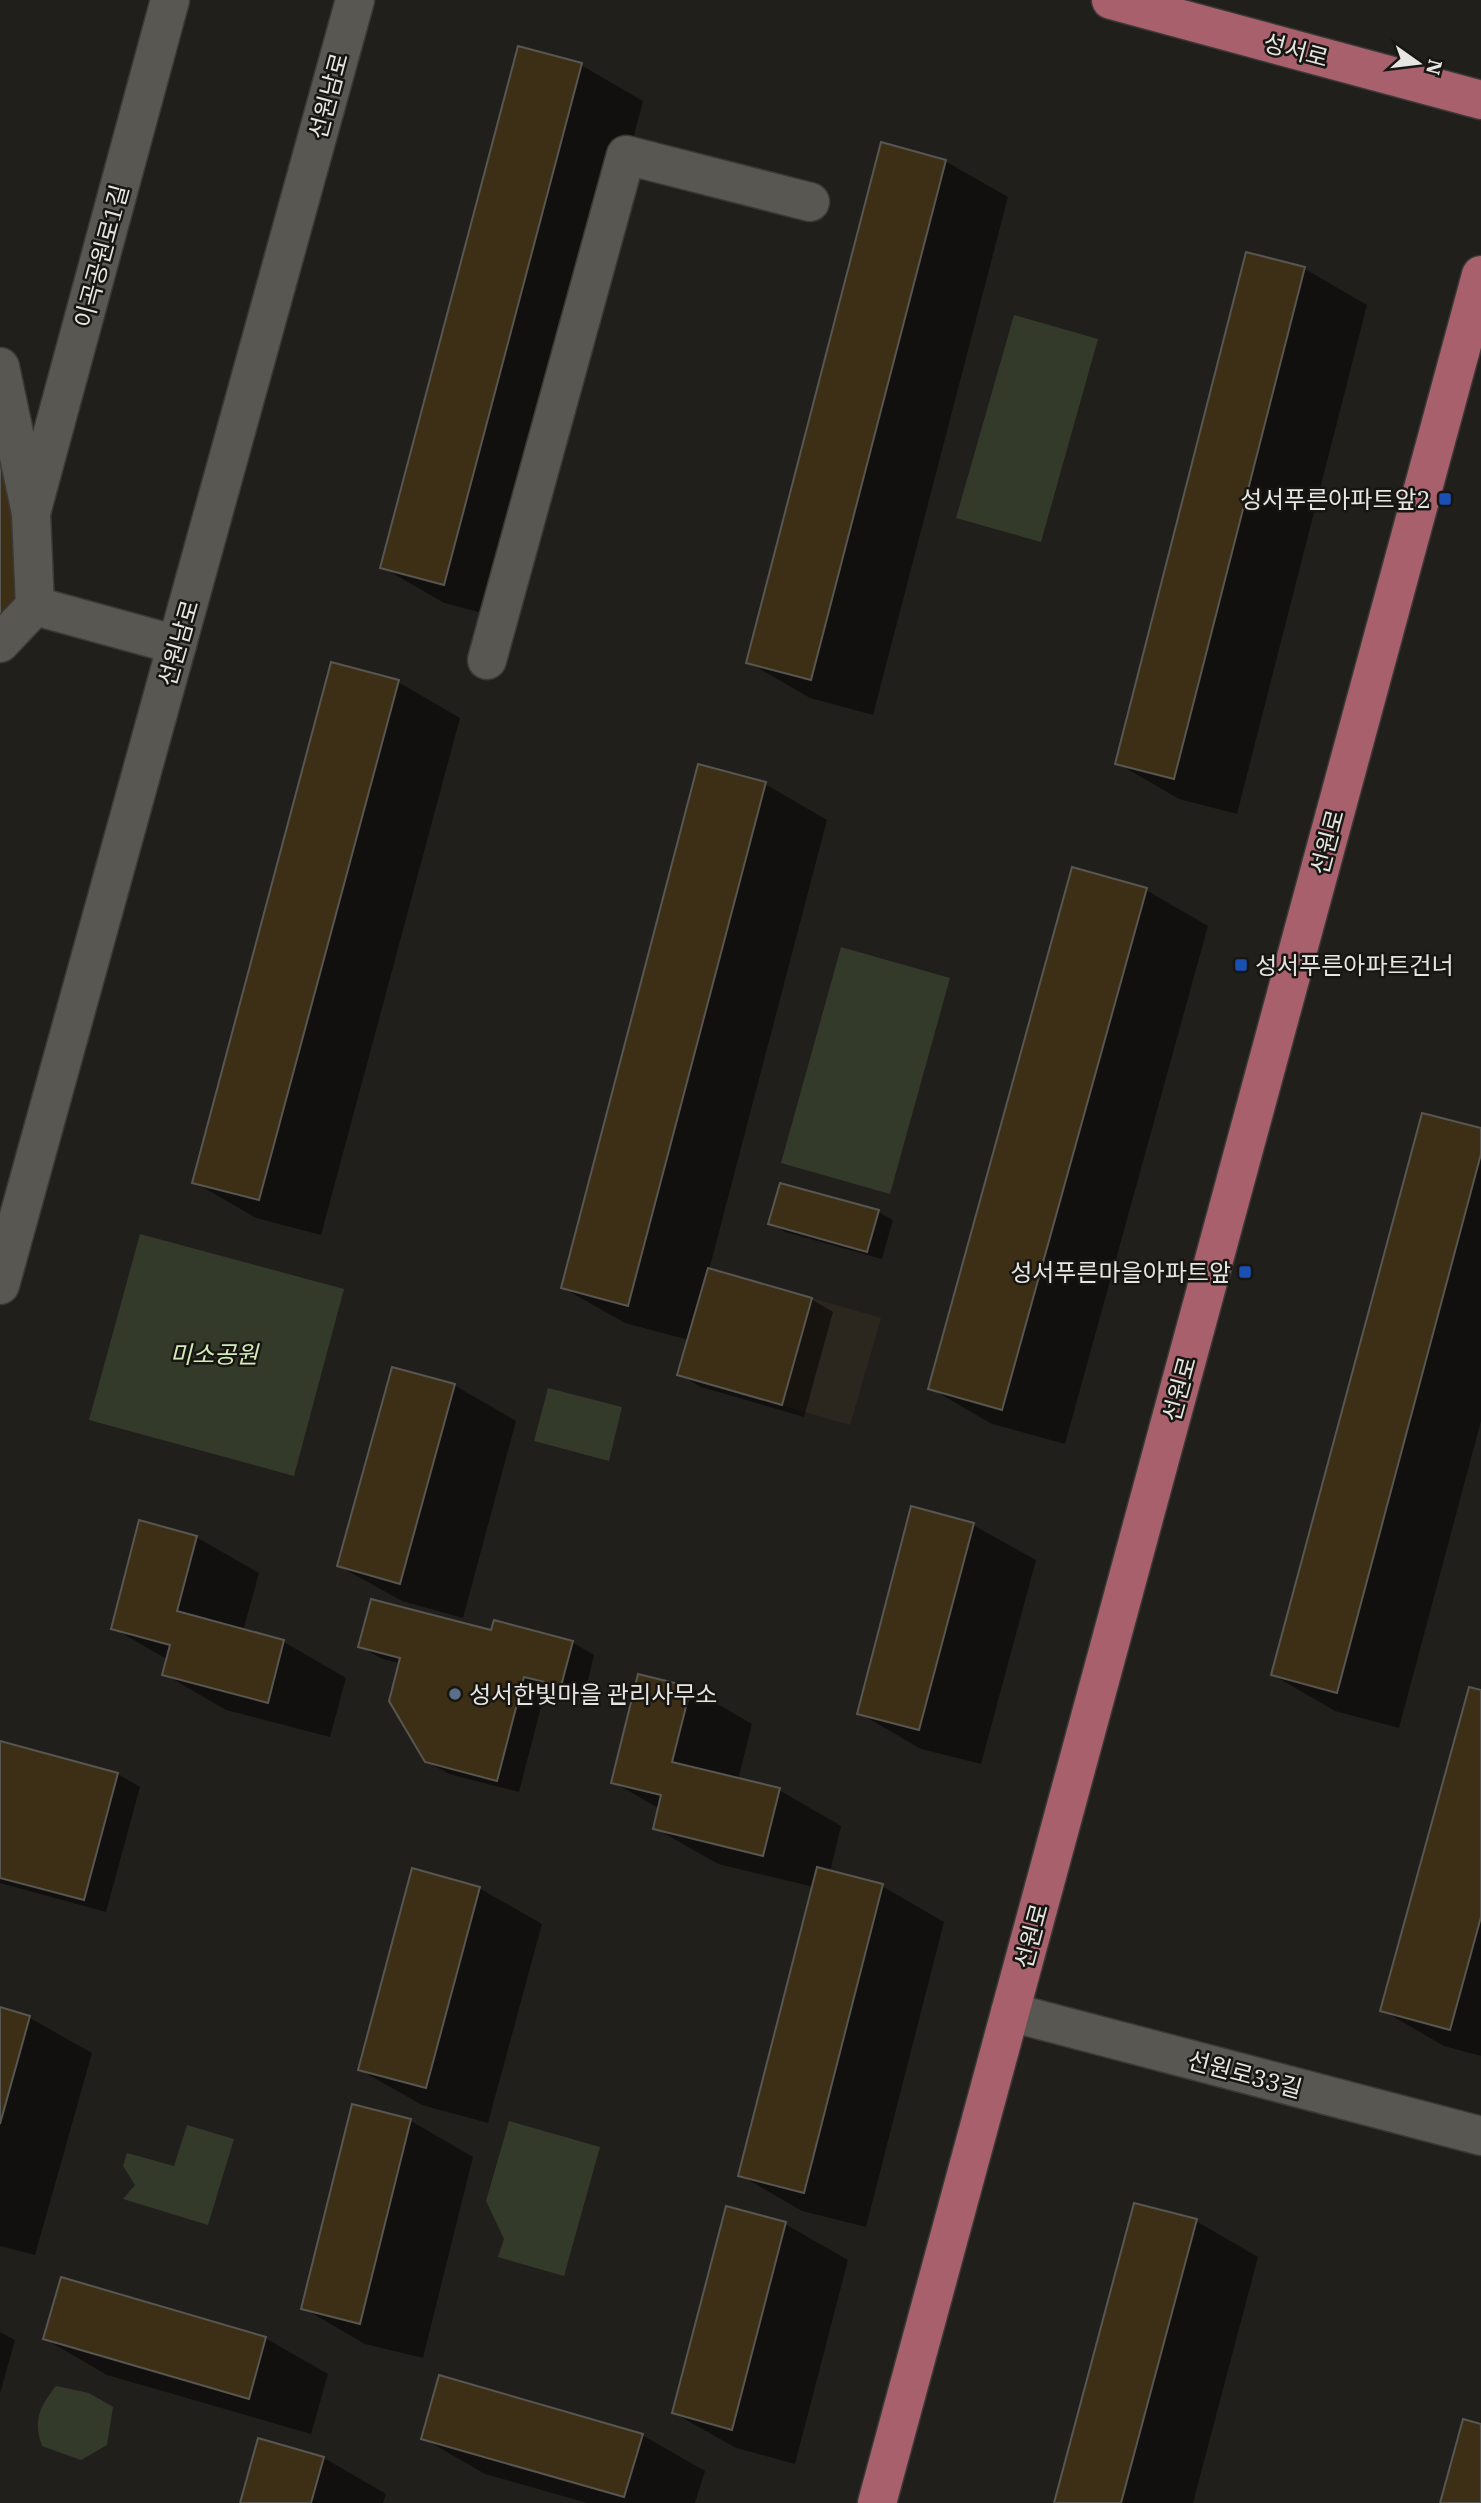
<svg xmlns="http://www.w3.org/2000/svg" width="1481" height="2503" viewBox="0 0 1481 2503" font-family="'IBM Plex Serif','Noto Sans KR',serif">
<rect width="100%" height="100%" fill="#211f1c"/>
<polygon fill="#2c271e" points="708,1268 881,1318 850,1425 677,1375"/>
<g fill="#333a2a">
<polygon points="1014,315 1098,339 1041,542 956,518"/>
<polygon points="841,947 950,978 890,1194 781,1163"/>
<polygon points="140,1234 344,1289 294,1476 89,1420"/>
<polygon points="548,1388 622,1407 609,1461 534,1441"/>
<polygon points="509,2121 600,2147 564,2276 498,2257 504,2239 486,2201"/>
<polygon points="187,2125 234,2139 208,2225 123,2199 135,2185 123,2166 127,2153 174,2166"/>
<path d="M56 2386 89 2393 113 2407 107 2445 81 2460 42 2446C33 2421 39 2407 56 2386Z"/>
</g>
<g fill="#0007">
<polygon points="581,65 643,101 506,619 444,603 382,567"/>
<polygon points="945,161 1008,197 873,715 810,698 748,662"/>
<polygon points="1247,254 1305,269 1367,305 1237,814 1179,799 1117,763"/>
<polygon points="398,682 460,718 321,1235 256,1218 194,1182"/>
<polygon points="765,784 827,820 709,1270 811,1299 833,1312 804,1417 701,1387 679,1374 689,1340 625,1323 563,1288"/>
<polygon points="1146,890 1208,926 1065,1444 992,1424 930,1388"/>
<polygon points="1481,1130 1481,1421 1399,1728 1335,1711 1273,1675"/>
<polygon points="878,1212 893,1220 882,1259 785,1232 770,1223"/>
<polygon points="454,1385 516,1421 463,1618 402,1601 339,1566"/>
<polygon points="973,1525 1036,1560 981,1764 921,1749 859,1713"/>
<polygon points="196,1537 259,1573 243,1631 284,1642 346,1678 330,1737 226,1710 164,1674 168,1660 113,1628"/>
<polygon points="492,1632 572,1642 594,1655 584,1698 546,1688 519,1792 449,1774 426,1761 400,1663 382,1659 360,1646"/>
<polygon points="690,1688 752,1724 738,1780 779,1790 841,1826 830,1872 882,1886 944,1922 866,2227 802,2211 740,2175 814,1887 718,1864 655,1828 660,1809 613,1782"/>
<polygon points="1481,1692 1481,2056 1444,2046 1382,2010"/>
<polygon points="0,1742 118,1774 140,1787 106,1912 0,1883"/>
<polygon points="479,1888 542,1924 488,2123 422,2105 360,2070"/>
<polygon points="0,2009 30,2018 92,2053 35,2255 0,2246"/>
<polygon points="353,2106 411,2121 473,2157 423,2358 365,2344 303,2308"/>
<polygon points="1196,2221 1258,2257 1193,2503 1056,2503"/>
<polygon points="785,2224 848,2260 795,2464 736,2448 674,2413"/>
<polygon points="0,2332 15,2340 0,2394"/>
<polygon points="265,2338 328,2374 311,2434 107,2375 45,2339"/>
<polygon points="642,2435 705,2471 695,2503 587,2503 485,2474 423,2438"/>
<polygon points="260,2440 324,2458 386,2494 383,2503 242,2503"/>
</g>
<g fill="#3c2f16" stroke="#585651" stroke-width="2">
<polygon points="518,46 582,63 444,585 380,568"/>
<polygon points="881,142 946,160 811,680 746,663"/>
<polygon points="1246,252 1305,267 1174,779 1115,764"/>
<polygon points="0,420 35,606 0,628"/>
<polygon points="331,662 399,680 259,1200 192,1183"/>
<polygon points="698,764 766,782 628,1306 561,1288"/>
<polygon points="1072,867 1147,888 1002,1410 928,1389"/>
<polygon points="1422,1113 1481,1128 1481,1154 1337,1693 1271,1675"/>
<polygon points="780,1183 879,1210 867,1252 768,1224"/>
<polygon points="708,1268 812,1298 782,1405 677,1375"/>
<polygon points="392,1367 455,1384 400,1584 337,1566"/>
<polygon points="911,1506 974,1523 919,1730 857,1714"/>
<polygon points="139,1520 197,1536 177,1611 284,1640 268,1703 162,1675 170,1645 111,1629"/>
<polygon points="371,1599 491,1630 494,1620 573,1641 561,1686 524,1677 497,1781 425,1762 389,1701 400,1658 358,1647"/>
<polygon points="638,1674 691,1687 672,1762 780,1788 763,1856 653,1829 661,1795 611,1783"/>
<polygon points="1469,1687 1481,1690 1481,1917 1450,2030 1380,2011"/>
<polygon points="0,1741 118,1773 84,1900 0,1878"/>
<polygon points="817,1867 883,1884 804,2193 738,2176"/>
<polygon points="412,1868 480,1887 426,2088 358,2070"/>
<polygon points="0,2007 30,2016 0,2124"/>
<polygon points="352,2104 411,2119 360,2324 301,2309"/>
<polygon points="1134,2203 1197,2219 1121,2503 1054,2503"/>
<polygon points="726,2206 786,2222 732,2430 672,2413"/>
<polygon points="61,2277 266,2337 249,2399 43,2339"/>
<polygon points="439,2375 643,2434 624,2497 421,2439"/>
<polygon points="1463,2419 1481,2424 1481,2503 1440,2503"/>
<polygon points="258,2438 324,2457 311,2503 240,2503"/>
</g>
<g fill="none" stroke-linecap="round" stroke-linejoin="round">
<defs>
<g id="minor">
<polyline points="0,367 31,513 35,606 0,643"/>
<polyline points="31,513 170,0"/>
<polyline points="35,606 177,645"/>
<polyline points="487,660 626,155 810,202"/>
<polyline points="0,1285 355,0"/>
<polyline points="1010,2012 1481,2136"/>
</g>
<g id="major">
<polyline points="1111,0 1481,100"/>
<polyline points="877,2503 1481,275"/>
</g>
</defs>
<use href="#minor" stroke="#3b3936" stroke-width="41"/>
<use href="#major" stroke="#3b3936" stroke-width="41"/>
<use href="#minor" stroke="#595752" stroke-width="38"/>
<use href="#major" stroke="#a8606c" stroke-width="38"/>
</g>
<g fill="#1a4fb4" stroke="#181612" stroke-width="2.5">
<rect x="1438" y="492" width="14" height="14" rx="3.5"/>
<rect x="1234" y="958" width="14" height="14" rx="3.5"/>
<rect x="1238" y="1265" width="14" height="14" rx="3.5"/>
</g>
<circle fill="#5c6f8a" stroke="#181612" stroke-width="2.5" cx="455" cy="1694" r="7"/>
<g text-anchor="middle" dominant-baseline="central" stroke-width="5" stroke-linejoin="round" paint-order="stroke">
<g font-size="24" fill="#e6e5e2" stroke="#181612">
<text transform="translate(1296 50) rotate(15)">성서로</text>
<text transform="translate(328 96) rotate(-75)">선원남로</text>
<text transform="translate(101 256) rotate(-75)">이곡공원로1길</text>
<text transform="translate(178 643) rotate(-74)">선원남로</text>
<text transform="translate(1327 842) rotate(-75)">선원로</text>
<text transform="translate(1179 1389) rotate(-75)">선원로</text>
<text transform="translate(1031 1936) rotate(-75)">선원로</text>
<text transform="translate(1245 2074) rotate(15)">선원로33길</text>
</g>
<g font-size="24" fill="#e6e5e2" stroke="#181612" text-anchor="end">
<text x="1431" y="499">성서푸른아파트앞2</text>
<text x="1255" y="965" text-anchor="start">성서푸른아파트건너</text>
<text x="1231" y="1272">성서푸른마을아파트앞</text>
<text x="469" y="1694" text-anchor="start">성서한빛마을 관리사무소</text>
</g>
<g font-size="24" font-style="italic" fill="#d3ebb8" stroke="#181612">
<text x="214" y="1354">미소공원</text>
</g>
</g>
<g transform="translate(1418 63) rotate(104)" stroke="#181612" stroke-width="5" paint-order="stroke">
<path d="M0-5L12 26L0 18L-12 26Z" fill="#e6e5e2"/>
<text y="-10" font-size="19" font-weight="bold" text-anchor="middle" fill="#e6e5e2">N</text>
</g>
</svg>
